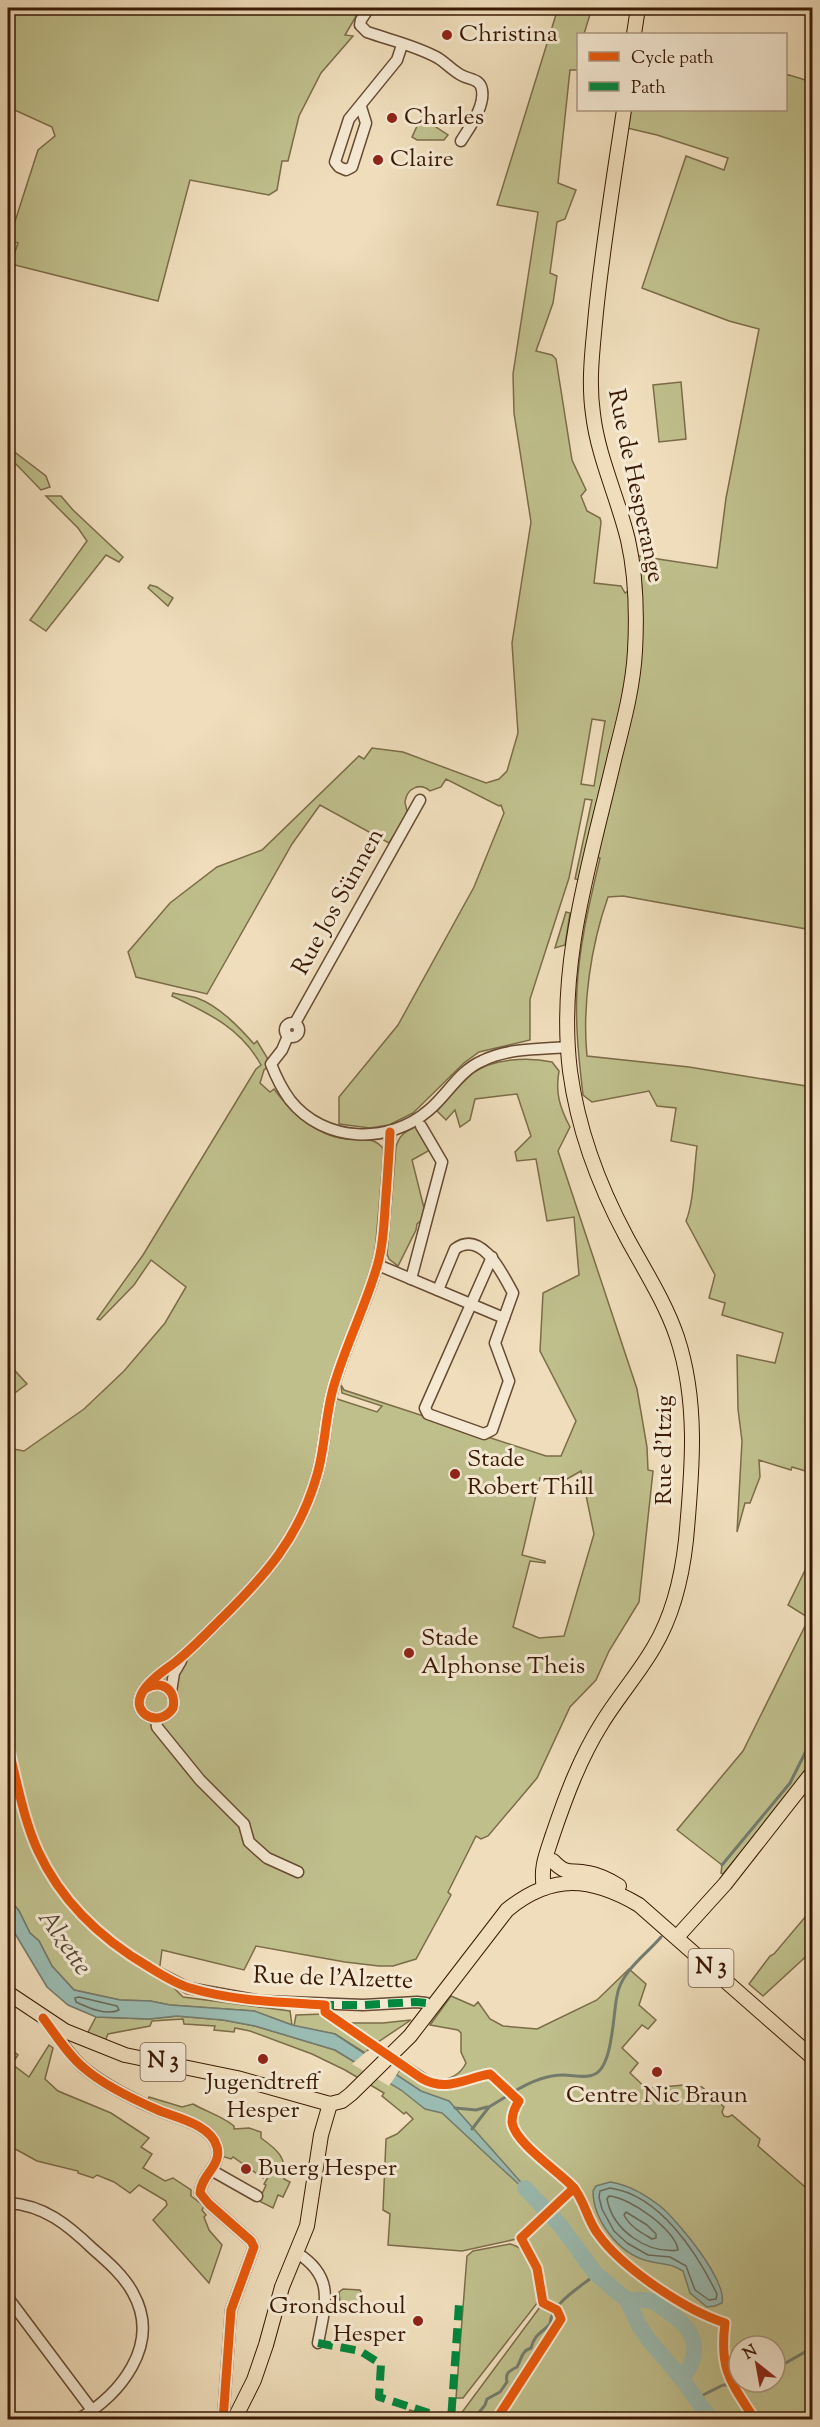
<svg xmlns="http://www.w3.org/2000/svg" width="820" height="2427" viewBox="0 0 820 2427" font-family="'Sorts Mill Goudy',serif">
<rect width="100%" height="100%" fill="#efddbb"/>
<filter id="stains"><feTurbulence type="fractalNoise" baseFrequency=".00333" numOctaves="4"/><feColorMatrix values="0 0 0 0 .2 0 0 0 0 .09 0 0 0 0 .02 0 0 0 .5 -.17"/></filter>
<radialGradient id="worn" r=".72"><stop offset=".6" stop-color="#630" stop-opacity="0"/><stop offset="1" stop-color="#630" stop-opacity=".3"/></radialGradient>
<g fill="#bfbf8c" stroke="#7c6c48" stroke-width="1.5" fill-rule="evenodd">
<polygon points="8,8 361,8 345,35 353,36 321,73 299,116 288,161 282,161 277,190 269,195 190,180 158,301 11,264 18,243 9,240 38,150 55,136 52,127 8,107"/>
<path d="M558 8H592L584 34H578V70H570L558 183 576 190 565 219 557 222 550 273 557 276 553 303 536 351 552 355 556 359 572 460 586 490 581 496 587 511 600 518 601 522 594 583 621 586 625 593 635 587 642 588 638 556 717 568 726 498 759 329 729 321 642 288 686 156 724 170 728 158 657 135 627 128 630 110H786V74L812 82V930L623 896 608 897C591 945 582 1005 587 1056L689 1067 812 1087V1473L792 1467 791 1470 759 1460 760 1477 750 1503H745L737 1532 742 1441 738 1409 737 1355 775 1363 783 1333 722 1315 725 1303 709 1298 715 1275 686 1221C694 1202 694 1168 697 1146L671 1141 676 1108 657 1106 649 1091 592 1102 583 1095C579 1060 575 1025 577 989 579 945 590 901 600 858L592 856 581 880 575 879 592 800 585 799 569 878 530 999V1040L479 1052 464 1063 413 1113 389 1125 370 1128 339 1124V1097L398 1025 474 887 504 813 501 805 499 806 446 779 441 787 430 791C420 782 407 788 405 802 405 805 407 808 407 812 405 821 394 834 389 843L320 805 292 844 207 994 136 977 128 952 170 903 217 867 262 850 359 756 364 759 372 748 403 752 486 783 499 779 507 771 518 733 512 643 531 522 514 413 513 374 538 212 497 205ZM592 719 605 721 594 786 581 784Z"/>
<polygon points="425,109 433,125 448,135 444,140 417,140 412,137"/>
<polygon points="681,382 686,439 659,442 653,385"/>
<polygon points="8,447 46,476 50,487 41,490 16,464 8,460"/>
<polygon points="46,496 61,496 73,510 123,557 119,562 106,555 46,631 30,620 87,541 78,528"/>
<polygon points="150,585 157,587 173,598 168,606 148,588"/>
<polygon points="566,912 570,913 565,945 555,948"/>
<path d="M173 993C181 995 190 996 197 998 219 1006 239 1027 254 1044L257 1041 271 1064 264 1070 260 1083 270 1092 274 1089C286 1105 301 1122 319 1130 326 1134 338 1138 346 1139 360 1140 376 1136 384 1150L374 1263 331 1397 377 1412 382 1406 342 1393 341 1385 344 1390 546 1456H561L576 1421 540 1351 543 1293 579 1275 574 1217 547 1221 536 1159 517 1161 515 1152 531 1136 517 1094 475 1099 470 1120 460 1127 455 1110 446 1120 437 1111C448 1099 460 1084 473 1073 493 1058 529 1057 552 1062L559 1071C555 1093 560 1108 570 1127L558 1151 637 1389 647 1447 648 1470 653 1471 639 1602 609 1651 596 1680 570 1707 537 1778 488 1836 481 1839 476 1836 448 1892 451 1895 416 1959 393 1966H379L345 1962 256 1946 244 1970 162 1950 159 1973 183 1997 290 2011 292 2025 254 2011 170 2005 150 2001 120 2000 74 1990 52 1966 39 1941 30 1933 19 1911 8 1897V1448L24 1451 84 1409 124 1371 165 1323 186 1287 151 1260 134 1285 100 1320 97 1319 143 1255 256 1069 261 1065C241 1028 208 1013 172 996ZM581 1471 594 1534 564 1636 539 1638 513 1627 530 1561 545 1563V1561L522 1555 540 1478 560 1483Z"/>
<path d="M415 1127 421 1131 430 1150 412 1160 426 1216 417 1224 416 1230 398 1266 389 1259 387 1254 396 1147C399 1136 404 1132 415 1127Z"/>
<polygon points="8,1363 27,1384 8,1398"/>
<polygon points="812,1556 812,1760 796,1786 723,1874 721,1873 722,1865 677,1830 743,1751 809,1618 788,1605"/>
<polygon points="806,1916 812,1922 812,1951 763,1996 749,1984 770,1956 774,1954"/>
<path d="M629 1969 646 1984 639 2005 656 2020 648 2029 642 2025 622 2048 638 2063 630 2073 649 2091 652 2088 684 2085 702 2087 724 2107 722 2112 724 2116 728 2117 732 2115 760 2139 758 2146 812 2193V2419H457L543 2303C541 2278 534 2259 521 2238L462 2251 388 2245 390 2214 383 2210 386 2139 397 2134 413 2119 406 2112 404 2114 382 2096 384 2093 345 2070 312 2054 250 2031 235 2028 234 2032 214 2030 215 2026 184 2024 183 2019 152 2021 150 2026 108 2034 105 2041 87 2034 96 2017 149 2019 177 2016 223 2020 255 2026 335 2050 390 2084 406 2061 437 2081C449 2079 460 2076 466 2063L461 2052V2033L458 2030 430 2025 451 1996 474 2006 478 2002 490 2019 503 2026 537 2029 597 2000ZM739 2346H775V2382H739Z"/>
<polygon points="324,2014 371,2047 365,2053 335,2034 294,2026 296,2015"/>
<polygon points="411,2020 375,2044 346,2023 383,2023"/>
<polygon points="49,2045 53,2048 45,2079 58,2091 111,2113 149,2138 141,2147 152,2154 143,2168 165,2181 173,2178 191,2190 191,2196 204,2206 202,2210 206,2215 204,2217 209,2230 222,2245 209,2283 153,2220 167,2205 166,2201 139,2185 130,2193 114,2182 97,2175 93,2178 78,2173 78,2171 37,2161 8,2145 8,2047 18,2055 12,2064 29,2077"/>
<path d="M149 2097 182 2107 193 2104C207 2112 222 2116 234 2126V2129L249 2128 261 2132V2138C278 2150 287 2158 284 2179L290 2182 283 2197 278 2195 273 2208 259 2201 266 2185 264 2184 273 2169 263 2178 233 2157 231 2159 221 2156 217 2139 148 2100Z"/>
<path d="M510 2244C532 2249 542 2281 538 2302L463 2398H456L467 2256 473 2251Z"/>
<polygon points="343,2289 360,2290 364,2297 362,2302 358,2305 340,2302 339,2292"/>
<polygon points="410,2410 439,2419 405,2419"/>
</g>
<g fill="#9abbb1" stroke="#747b6c" stroke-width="1.5">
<polygon points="8,1897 19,1911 30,1933 39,1941 52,1966 74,1990 120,2000 150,2001 170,2005 254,2011 292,2025 335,2034 421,2091 449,2101 541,2205 442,2113 425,2109 401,2090 335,2050 255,2026 223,2020 177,2016 149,2019 96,2017 68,2005 47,1987 8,1922"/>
<path d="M610 2182C629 2185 644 2194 660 2206 678 2221 727 2280 722 2303L715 2306 707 2307 690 2293 683 2271C668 2262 663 2265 648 2261 619 2254 593 2220 593 2191L596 2186Z"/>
</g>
<polygon fill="#efddbb" points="367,2051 399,2071 389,2086 352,2064"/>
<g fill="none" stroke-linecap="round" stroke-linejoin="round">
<g stroke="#6a6a5a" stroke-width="1.5">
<path d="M79 1997 117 2006 119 2010C106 2016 89 2008 76 2002L75 1998Z"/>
<path d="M610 2188C660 2195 697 2253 717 2294L716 2299 709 2300 695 2290 686 2266 670 2257 648 2255 627 2243 614 2231 602 2209 599 2197 600 2191Z"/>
<path d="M609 2196C629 2197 676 2230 678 2250 648 2254 613 2231 607 2199Z"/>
<path d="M626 2212 647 2225 656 2234V2238L652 2239C642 2233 630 2227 624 2215Z"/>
</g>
<g stroke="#747b6c" stroke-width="3">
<polyline points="722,1865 790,1783 812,1739"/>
<path d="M515 2091C530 2082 546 2075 563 2075 574 2075 586 2079 595 2074 613 2065 613 2014 617 1996 621 1971 646 1955 661 1937"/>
<polyline points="455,2108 476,2110 487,2107"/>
<polyline points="472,2129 489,2107 507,2096"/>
<polyline points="775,2369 812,2348"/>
<polyline points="738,2385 748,2382"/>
<polyline points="695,2399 723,2385 730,2385"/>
<path d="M473 2420 485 2405 487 2399 500 2392 507 2382C505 2373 509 2371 517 2367 522 2359 521 2351 531 2348 535 2333 541 2334 550 2324 551 2303 581 2287 596 2274"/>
</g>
<g stroke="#9abbb1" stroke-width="16">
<polyline points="525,2188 560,2225 596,2274 627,2300 639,2325 649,2340 682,2379 711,2420"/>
<path d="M627 2300C635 2300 644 2299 651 2301 657 2303 663 2309 668 2312 696 2330 703 2351 682 2379"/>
</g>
<defs>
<g id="minor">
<path d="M369 8 361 20 360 25 367 32C390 40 417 46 438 58 446 63 453 71 461 75 469 80 480 78 482 90 485 107 469 128 461 141"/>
<polyline points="361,107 366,123 352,167 346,170 339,167 335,162 349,119 397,60 402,45"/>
<circle cx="292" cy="1030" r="7"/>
<polyline points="295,1023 420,800"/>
<path d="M288 1036 282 1050 271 1064C276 1077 282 1089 290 1100 324 1143 389 1145 429 1110 448 1094 459 1071 482 1061 508 1048 540 1049 568 1047"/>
<path d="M378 1265C420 1283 462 1300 504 1318L495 1343 509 1381 492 1430 484 1434 428 1414 425 1408 492 1257"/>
<polyline points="411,1279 442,1162 421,1126"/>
<path d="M438 1290 455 1249C482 1229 503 1275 513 1293L504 1318"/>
<path d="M145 1689C160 1679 177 1689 173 1708 160 1728 132 1715 141 1695 146 1683 163 1671 173 1664 190 1651 205 1635 220 1620 265 1576 299 1538 317 1475 326 1445 325 1412 335 1382 347 1342 367 1303 378 1263 383 1245 384 1227 385 1209 387 1183 389 1157 390 1132"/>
<polyline points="171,1692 174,1673 181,1661"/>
<polyline points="156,1719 157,1727 200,1780 244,1824 249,1842 267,1858 298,1872"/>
<polyline points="159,1973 188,1988 261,2001 363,2005 417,2002 426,2003 432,2008"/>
<path d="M46 2021C58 2037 69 2055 84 2068 103 2084 136 2101 160 2111 178 2118 211 2125 217 2147 222 2166 201 2175 200 2193L209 2204 251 2241 254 2247 231 2310 223 2420"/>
<polyline points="211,2170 257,2196"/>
<path d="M8 2203C44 2205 68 2225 93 2249 108 2262 124 2276 133 2293 162 2345 120 2395 77 2420"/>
<path d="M297 2253C336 2277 325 2305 318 2343"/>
<polyline points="8,2298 92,2410"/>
</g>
<g id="major">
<polyline points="634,34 638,8"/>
<path d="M553 1861C567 1876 571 1869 588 1873 600 1875 609 1880 619 1886"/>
<path d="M544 1888C540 1867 547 1853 553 1834 566 1796 580 1758 602 1723 618 1697 639 1673 654 1647 673 1615 682 1577 686 1540 692 1473 699 1403 677 1337 665 1302 645 1271 627 1238 599 1186 578 1130 570 1071 557 965 590 863 614 760 623 724 633 688 635 651 637 614 636 575 628 540 618 498 598 457 593 414 588 380 593 346 596 312 603 244 614 177 624 110"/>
<polyline points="677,1937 725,1884 812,1773"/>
<path d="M8 1993 65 2031 125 2055 237 2078 330 2104 342 2101 351 2094 410 2036 507 1910C552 1873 591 1877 639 1905L812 2057"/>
<polyline points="234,2420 254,2380 266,2345 282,2287 307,2226 321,2135 330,2104"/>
</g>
</defs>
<use href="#minor" stroke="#674b32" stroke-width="13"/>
<use href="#major" stroke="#3a1a04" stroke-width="16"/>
<use href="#minor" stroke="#f5e9d3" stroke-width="10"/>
<use href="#major" stroke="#efddbb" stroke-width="14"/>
<g stroke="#00873e" stroke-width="8" stroke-dasharray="15 8" stroke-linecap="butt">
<polyline points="319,2005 363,2005 417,2002 426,2003 432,2008"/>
<polyline points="318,2343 360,2351 381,2364 379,2397 451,2420 459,2304"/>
</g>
<defs>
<g id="cycleway">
<path d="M145 1689C160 1679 177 1689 173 1708 160 1728 132 1715 141 1695 146 1683 163 1671 173 1664 190 1651 205 1635 220 1620 265 1576 299 1538 317 1475 326 1445 325 1412 335 1382 347 1342 367 1303 378 1263 383 1245 384 1227 385 1209 387 1183 389 1157 390 1132"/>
<path d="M8 1747C17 1781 23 1818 38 1851 62 1903 101 1939 149 1967 162 1975 176 1984 190 1988 233 2001 280 2002 325 2005V2012L421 2078C447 2093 465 2078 490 2074L519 2101C515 2107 512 2115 512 2122 514 2142 558 2171 572 2186 584 2198 587 2220 598 2234 622 2268 685 2310 725 2323 719 2370 731 2382 755 2420"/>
<path d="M43 2018C56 2035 68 2055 84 2068 103 2085 137 2101 160 2111 178 2118 211 2125 217 2147 222 2166 201 2175 200 2193L209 2204 251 2241 254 2247 231 2310 223 2420"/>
<polyline points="496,2420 561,2319 557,2310 543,2303 537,2268 521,2238 574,2188"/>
</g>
</defs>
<use href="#cycleway" stroke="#f5e9d3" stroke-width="13"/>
<use href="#cycleway" stroke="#e8590c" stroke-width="9"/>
</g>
<g fill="#8f2418" stroke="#f5e9d3" stroke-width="2">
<circle cx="447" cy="35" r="6"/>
<circle cx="392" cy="118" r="6"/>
<circle cx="378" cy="160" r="6"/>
<circle cx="455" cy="1474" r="6"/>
<circle cx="409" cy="1653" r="6"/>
<circle cx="263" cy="2059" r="6"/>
<circle cx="657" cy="2072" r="6"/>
<circle cx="246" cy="2169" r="6"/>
<circle cx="418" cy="2321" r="6"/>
</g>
<g text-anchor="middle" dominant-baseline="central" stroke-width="6" stroke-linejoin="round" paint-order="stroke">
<g fill="#f5e9d3" stroke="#725842" stroke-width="1.5">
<rect x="688.5" y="1949" width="45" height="38" rx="4.5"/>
<rect x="140.5" y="2043" width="45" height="38" rx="4.5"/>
</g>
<g font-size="22" font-weight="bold" fill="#3a1a04">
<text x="711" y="1968">N 3</text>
<text x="163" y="2062">N 3</text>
</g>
<g font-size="24" fill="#3a1a04" stroke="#f5e9d3" text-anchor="start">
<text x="459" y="35">Christina</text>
<text x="404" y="118">Charles</text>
<text x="390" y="160">Claire</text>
<text x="467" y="1460">Stade<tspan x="467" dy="28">Robert Thill</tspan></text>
<text x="421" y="1639">Stade<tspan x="421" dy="28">Alphonse Theis</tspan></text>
<text x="263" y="2083" text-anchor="middle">Jugendtreff<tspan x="263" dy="28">Hesper</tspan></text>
<text x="657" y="2096" text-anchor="middle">Centre Nic Braun</text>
<text x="258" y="2169">Buerg Hesper</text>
<text x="406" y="2307" text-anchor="end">Grondschoul<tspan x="406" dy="28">Hesper</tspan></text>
</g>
<g font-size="24" fill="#3a1a04" stroke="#f5e9d3">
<text transform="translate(635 486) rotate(78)">Rue de Hesperange</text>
<text transform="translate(339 902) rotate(-61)">Rue Jos Sünnen</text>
<text transform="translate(665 1450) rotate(-90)">Rue d'Itzig</text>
<text transform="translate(333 1979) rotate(2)">Rue de l'Alzette</text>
</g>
<g font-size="26" font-style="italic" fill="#574a38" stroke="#f5e9d3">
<text transform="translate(64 1943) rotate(55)">Alzette</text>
</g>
</g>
<rect width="820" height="2427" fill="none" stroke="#efddbb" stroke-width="30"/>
<rect x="9" y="9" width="802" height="2409" fill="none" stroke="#3a1a04" stroke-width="3"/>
<rect x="15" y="15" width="790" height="2397" fill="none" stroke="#3a1a04" stroke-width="1.5"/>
<rect x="577" y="33" width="210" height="78" fill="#f5e9d3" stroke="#aa9680" stroke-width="1.5"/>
<rect x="589" y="52" width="30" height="9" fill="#e8590c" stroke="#aa9680" stroke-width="1.5"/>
<text x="631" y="63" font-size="18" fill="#3a1a04">Cycle path</text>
<rect x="589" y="82" width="30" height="9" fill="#00873e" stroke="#aa9680" stroke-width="1.5"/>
<text x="631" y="93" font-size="18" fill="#3a1a04">Path</text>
<g transform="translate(757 2364) rotate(329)"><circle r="28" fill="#f5e9d3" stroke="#aa9680" stroke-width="1.5"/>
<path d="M0-4.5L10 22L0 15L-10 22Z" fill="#8f2418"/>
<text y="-9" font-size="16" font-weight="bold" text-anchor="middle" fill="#3a1a04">N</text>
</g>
<rect width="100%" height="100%" filter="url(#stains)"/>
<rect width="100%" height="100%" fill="url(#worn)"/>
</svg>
